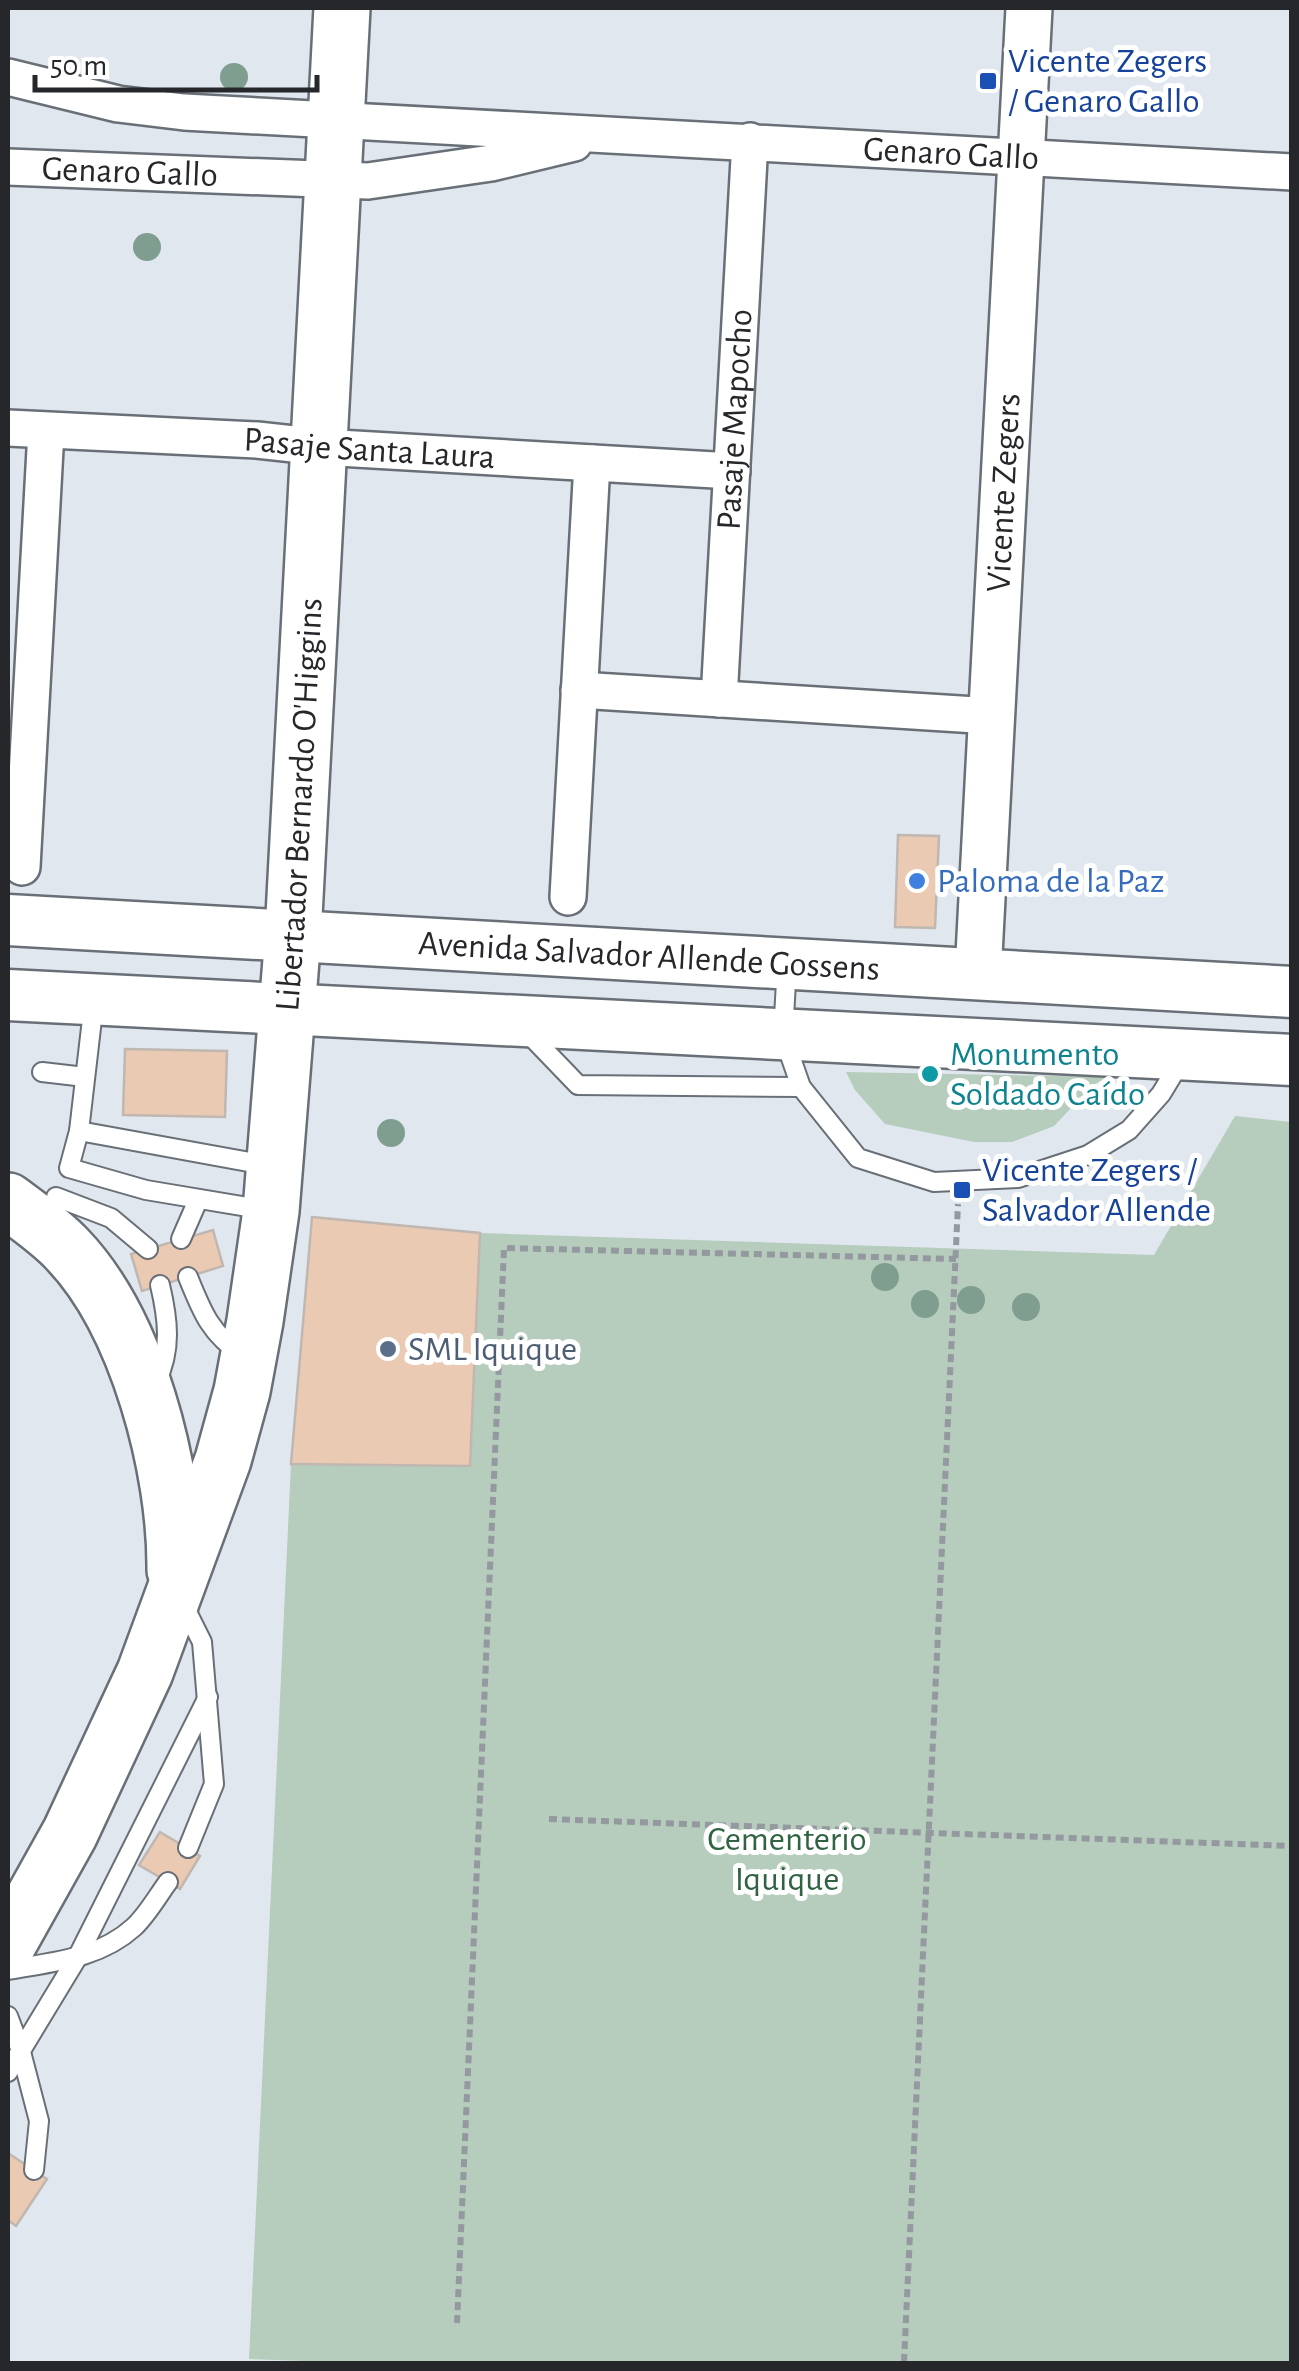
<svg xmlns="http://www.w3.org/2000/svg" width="1299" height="2371" viewBox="0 0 1299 2371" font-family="'Alegreya Sans',sans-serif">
<rect width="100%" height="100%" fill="#e0e7ef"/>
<g fill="#b6ccbc">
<polygon points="846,1072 1107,1077 1093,1085 1054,1126 1012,1142 974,1142 885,1124 855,1090"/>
<polygon points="1235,1116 1291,1122 1291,2363 387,2364 249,2359 291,1464 469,1466 480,1233 1154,1255"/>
</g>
<g fill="#eacab3" stroke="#c0b7b1" stroke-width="2.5">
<polygon points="898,835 939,836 935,928 895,927"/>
<polygon points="125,1049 227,1051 225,1117 123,1115"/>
<polygon points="312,1217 480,1233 470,1466 291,1464"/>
<polygon points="213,1230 223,1266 142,1291 131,1254"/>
<polygon points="160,1832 200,1856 180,1889 139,1865"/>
<polygon points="8,2153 47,2179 16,2226 8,2220"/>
</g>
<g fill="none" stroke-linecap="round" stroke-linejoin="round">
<defs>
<g id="service">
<polyline points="787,964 783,1035 801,1087 858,1158 934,1182 1018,1178 1088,1155 1129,1130 1161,1094 1181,1061"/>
<polyline points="94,1002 79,1131 69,1168 146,1190 266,1210"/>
<polyline points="526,1031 578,1085 801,1087"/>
<polyline points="42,1072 85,1077"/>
<polyline points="79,1131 271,1166"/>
<polyline points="56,1197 111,1218 148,1249"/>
<polyline points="181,1239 198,1200"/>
<path d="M188 1277C202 1312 211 1335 243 1355"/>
<path d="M156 1382C172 1350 168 1319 160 1285"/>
<polyline points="182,1602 202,1642 214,1784 188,1848"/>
<path d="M8 1970C52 1962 99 1959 134 1927 147 1915 157 1897 168 1882"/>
<polyline points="8,2016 20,2048 39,2121 34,2170"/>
<polyline points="8,2072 77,1958 208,1697"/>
</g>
<g id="minor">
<path id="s1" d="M8 77 118 104 184 112 1292 172"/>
<path id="s2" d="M8 167 368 181 491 163 574 143"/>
<path id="s3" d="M8 428 257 440 321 447 732 471"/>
<polyline points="579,690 992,716"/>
<path id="s4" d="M719 699 750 141"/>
<polyline points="22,867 46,431"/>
<polyline points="568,897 592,463"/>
</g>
<g id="tertiary">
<path id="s5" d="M978 974 1029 8"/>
</g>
<g id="secondary">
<path id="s6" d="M8 920 1292 992"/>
<polyline points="8,995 1292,1060"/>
</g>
<g id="primary">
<path d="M8 1201C28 1216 50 1231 67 1249 138 1323 176 1470 175 1570"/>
<path id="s7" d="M8 1944 70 1833 145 1672 223 1460 242 1391 255 1321 271 1211 293 935 342 8"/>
</g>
</defs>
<use href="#service" stroke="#696f76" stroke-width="22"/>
<use href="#minor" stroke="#696f76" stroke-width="40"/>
<use href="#tertiary" stroke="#696f76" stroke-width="50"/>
<use href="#secondary" stroke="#696f76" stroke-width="55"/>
<use href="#primary" stroke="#696f76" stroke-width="60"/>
<g stroke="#94999f" stroke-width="6" stroke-dasharray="8 5" stroke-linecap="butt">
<polyline points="549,1819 1292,1846"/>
<polyline points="457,2323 504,1248 956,1259"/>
<polyline points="904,2362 958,1204"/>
</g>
<use href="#service" stroke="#fff" stroke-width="18"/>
<use href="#minor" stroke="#fff" stroke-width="35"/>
<use href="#tertiary" stroke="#fff" stroke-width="45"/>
<use href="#secondary" stroke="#fff" stroke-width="50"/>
<use href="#primary" stroke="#fff" stroke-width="55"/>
</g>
<g fill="#7f9e90">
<circle cx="234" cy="77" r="14"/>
<circle cx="147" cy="247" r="14"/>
<circle cx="391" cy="1133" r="14"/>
<circle cx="885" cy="1277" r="14"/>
<circle cx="971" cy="1300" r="14"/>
<circle cx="925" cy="1304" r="14"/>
<circle cx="1026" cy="1307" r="14"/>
</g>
<g fill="#1a4fb4" stroke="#fff" stroke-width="4">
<rect x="978" y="71" width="20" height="20" rx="5"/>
<rect x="952" y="1180" width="20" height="20" rx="5"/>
</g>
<circle fill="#3f7fe0" stroke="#fff" stroke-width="4" cx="917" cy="881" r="10"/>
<circle fill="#0f9aa8" stroke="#fff" stroke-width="4" cx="930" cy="1074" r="10"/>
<circle fill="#5c6f8a" stroke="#fff" stroke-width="4" cx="388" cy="1349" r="10"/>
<g text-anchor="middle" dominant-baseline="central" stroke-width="10" stroke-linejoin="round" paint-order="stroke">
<g font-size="35" fill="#164399" stroke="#fff" text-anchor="start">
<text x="1008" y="61">Vicente Zegers<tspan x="1008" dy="40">/ Genaro Gallo</tspan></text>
<text x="982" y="1170">Vicente Zegers /<tspan x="982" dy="40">Salvador Allende</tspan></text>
</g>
<g font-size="35" fill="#25272a" stroke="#fff">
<text stroke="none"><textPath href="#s1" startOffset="948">Genaro Gallo</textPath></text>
<text stroke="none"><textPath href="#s2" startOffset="122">Genaro Gallo</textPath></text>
<text stroke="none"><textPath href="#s4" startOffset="280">Pasaje Mapocho</textPath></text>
<text stroke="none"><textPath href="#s3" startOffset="362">Pasaje Santa Laura</textPath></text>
<text stroke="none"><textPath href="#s5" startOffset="482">Vicente Zegers</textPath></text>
<text stroke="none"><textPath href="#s7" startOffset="1192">Libertador Bernardo O'Higgins</textPath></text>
<text stroke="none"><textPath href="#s6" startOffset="642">Avenida Salvador Allende Gossens</textPath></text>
</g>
<g font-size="35" fill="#366cbe" stroke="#fff" text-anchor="start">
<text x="937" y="881">Paloma de la Paz</text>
</g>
<g font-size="35" fill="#0d838f" stroke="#fff" text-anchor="start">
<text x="950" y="1054">Monumento<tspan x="950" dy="40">Soldado Caído</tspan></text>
</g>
<g font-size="35" fill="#4e5e75" stroke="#fff" text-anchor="start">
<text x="408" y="1349">SML Iquique</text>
</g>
<g font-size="35" fill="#2f6342" stroke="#fff">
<text x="787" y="1839">Cementerio<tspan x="787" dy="40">Iquique</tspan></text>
</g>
</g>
<rect width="1299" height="2371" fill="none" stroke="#25272a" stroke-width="20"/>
<path d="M35 75v15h282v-15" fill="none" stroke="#25272a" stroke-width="5"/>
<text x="50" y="75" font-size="30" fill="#25272a" stroke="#ffffff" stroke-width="8" paint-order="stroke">50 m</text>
</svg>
